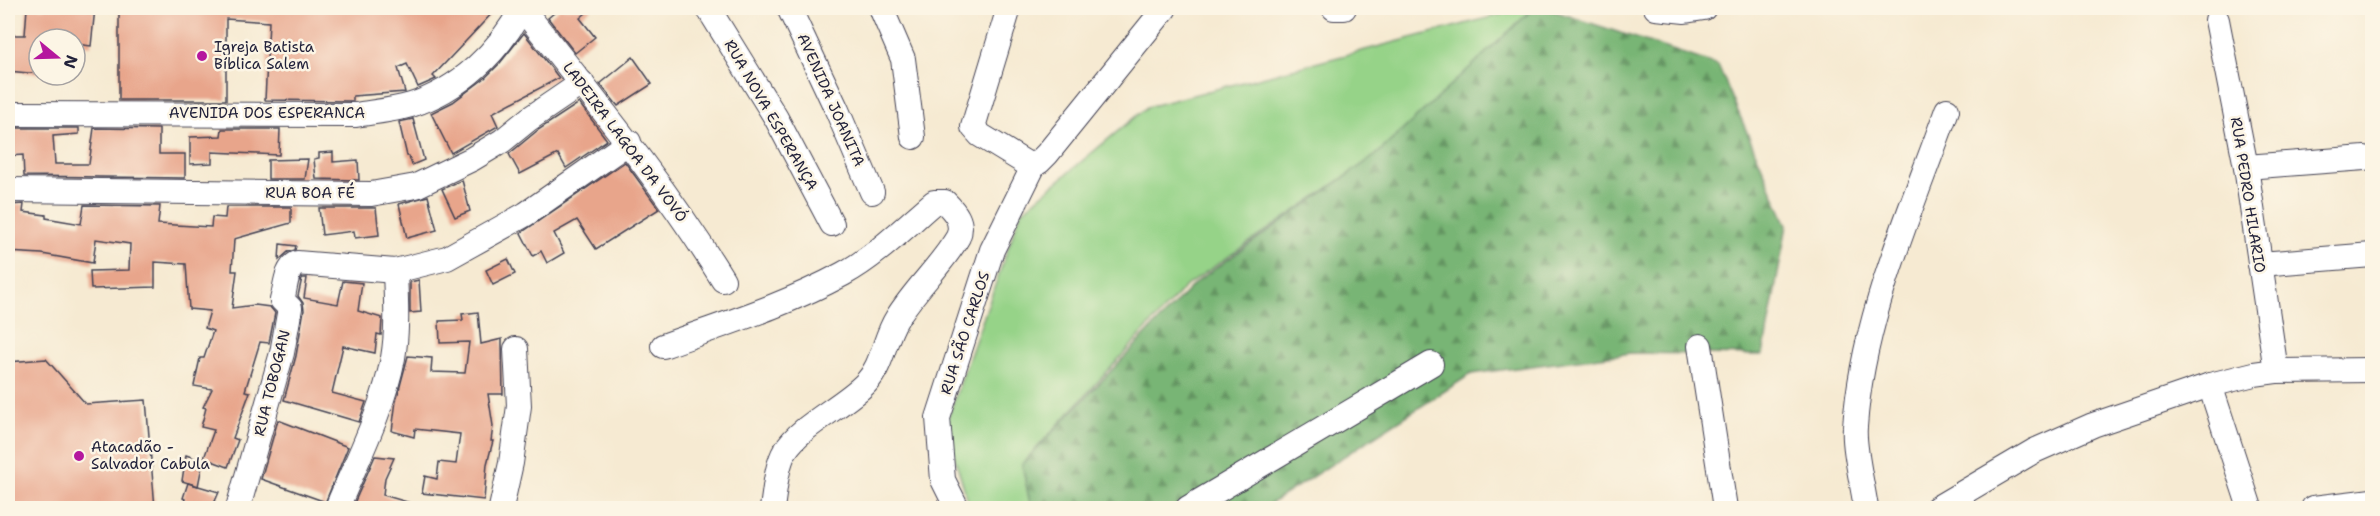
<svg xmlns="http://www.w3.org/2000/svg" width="2380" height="516" viewBox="0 0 2380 516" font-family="'Shantell Sans',sans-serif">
<defs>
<pattern id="forest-firs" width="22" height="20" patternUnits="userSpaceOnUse" patternTransform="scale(1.5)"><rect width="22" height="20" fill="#78b574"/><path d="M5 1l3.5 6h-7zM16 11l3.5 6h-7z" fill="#629360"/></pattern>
</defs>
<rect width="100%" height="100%" fill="#fcf5e5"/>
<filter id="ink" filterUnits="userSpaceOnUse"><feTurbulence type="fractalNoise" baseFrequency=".0167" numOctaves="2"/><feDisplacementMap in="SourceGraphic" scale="12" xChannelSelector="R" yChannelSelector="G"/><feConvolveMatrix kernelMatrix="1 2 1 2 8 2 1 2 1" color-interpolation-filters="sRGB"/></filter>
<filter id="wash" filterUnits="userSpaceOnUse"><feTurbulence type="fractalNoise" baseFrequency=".008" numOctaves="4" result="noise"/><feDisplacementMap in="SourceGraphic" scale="24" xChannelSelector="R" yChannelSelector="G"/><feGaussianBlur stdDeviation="1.35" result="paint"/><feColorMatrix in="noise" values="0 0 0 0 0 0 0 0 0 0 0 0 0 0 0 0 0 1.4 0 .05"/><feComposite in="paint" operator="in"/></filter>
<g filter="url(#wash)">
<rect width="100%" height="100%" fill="#f6ead2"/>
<polygon fill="#96d388" stroke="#5c7a62" stroke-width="1.5" points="1526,8 1534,8 1376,155 1186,286 1022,464 1031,508 970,508 945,426 1021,212 1147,107"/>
<polygon fill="url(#forest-firs)" stroke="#4d6c58" stroke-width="1.5" points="1534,8 1545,8 1718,65 1787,225 1763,355 1631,353 1471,374 1264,508 1031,508 1022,464 1196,282 1376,155"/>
<g id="blocks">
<g fill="#e8a58b">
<polygon points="27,8 95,8 91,46 75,44 75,39 39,39 39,74 8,71 9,35 25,35"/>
<polygon points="119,8 497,8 433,76 436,79 418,87 407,64 398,68 405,92 353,96 353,101 265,100 269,22 226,19 226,100 119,100"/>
<polygon points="560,8 592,8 580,18 595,37 575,53 548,18"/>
<polygon points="524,33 559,78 492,113 498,126 451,153 431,113 453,102 485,78 500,63"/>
<polygon points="633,57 652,84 618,106 600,84"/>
<polygon points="579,103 607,140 566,168 558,154 520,174 509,154 538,130"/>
<polygon points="413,119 424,160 412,165 409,156 407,156 399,122"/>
<polygon points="8,128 79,128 79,134 53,136 55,164 89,164 94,128 159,129 159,154 185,154 185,178 24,176 23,155 8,156"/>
<polygon points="222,129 280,129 279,155 212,152 212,163 190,164 190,137 221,136"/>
<polygon points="333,152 333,162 358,160 359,180 316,179 314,159 319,158 319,153"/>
<polygon points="308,159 305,179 268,179 268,160"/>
<polygon points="625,162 659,209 596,249 577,220 554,233 564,253 547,263 541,251 533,256 521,233"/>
<polygon points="462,180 470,211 455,217 442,189"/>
<polygon points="428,196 437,230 407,238 399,204"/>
<polygon points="24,204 23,212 46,215 46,218 81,224 84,205 160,206 158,224 211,227 212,217 225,218 226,207 291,207 291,223 234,239 232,271 237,271 232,308 255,305 270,307 275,313 269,343 260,342 245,391 250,392 233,438 238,440 228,467 204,458 214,430 201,427 206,408 203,407 212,389 194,386 200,358 204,358 213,331 205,328 210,311 189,309 186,264 155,262 155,287 91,289 90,271 129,270 130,244 96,239 93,263 42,254 8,252 8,205"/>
<polygon points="319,208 376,208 379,235 355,238 354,231 322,235"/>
<polygon points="280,244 296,246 295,250 288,252 279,260"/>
<polygon points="508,259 515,274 493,285 486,270"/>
<polygon points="302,278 307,278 304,298 338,304 343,281 362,283 358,311 382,318 381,335 377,334 375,353 343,346 332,393 366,402 359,422 284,400 296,356 304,310 303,303 298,296"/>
<polygon points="419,280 421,312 410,313 410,282"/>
<polygon points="478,312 481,344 502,339 502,346 503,394 488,394 493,426 491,441 493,441 487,464 484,500 422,493 425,476 437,479 439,462 456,464 460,434 415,429 414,437 392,431 396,401 408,356 432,358 431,372 465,373 469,342 440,343 439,321 463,320 462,314"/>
<polygon points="46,359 86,404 146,400 155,508 8,508 8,362"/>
<polygon points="278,420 348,447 323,508 320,508 323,501 261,479"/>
<polygon points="186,455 203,461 198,486 182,481"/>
<polygon points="375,456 394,458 385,478 383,495 414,504 413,508 352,508"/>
<polygon points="188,483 219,492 212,508 183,508 185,499 183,498"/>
</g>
</g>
</g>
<g filter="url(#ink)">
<use href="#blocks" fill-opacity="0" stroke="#424052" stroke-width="1.5"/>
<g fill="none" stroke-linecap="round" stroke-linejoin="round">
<defs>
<g id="minor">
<path d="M522 8C592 97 664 184 723 280"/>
<polyline points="708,8 776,118 832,224"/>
<polyline points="789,8 837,110 872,192"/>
<polyline points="881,8 903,59 913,137"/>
<polyline points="1009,8 973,127 980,135 1029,165 1039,162 1047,154 1165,8"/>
<polyline points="1334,8 1344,8"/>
<polyline points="1656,8 1685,11 1704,8"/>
<polyline points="2217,20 2246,167 2276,371"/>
<path d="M8 114 356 115C374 112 394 110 411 105 459 90 499 52 522 8"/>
<polyline points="2246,167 2365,158"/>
<polyline points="8,190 371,194 416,186 472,159 502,141 529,119 582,83"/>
<polyline points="2260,264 2372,255"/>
<path d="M663 346C724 324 786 305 843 274 875 257 906 226 934 202H945C955 212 964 222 958 237 941 266 915 289 897 318 884 338 883 365 866 383 844 406 801 425 785 451 776 466 775 491 772 508"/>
<polyline points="1700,346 1725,508"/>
<polyline points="2210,385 2250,508"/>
<path d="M238 508 282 353 290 308 282 300C286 287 285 270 297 263L395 271 447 258 526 214 629 142"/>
<path d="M337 508C357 460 383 410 393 358 398 329 396 300 395 271"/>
<polyline points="501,508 511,463 519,406 516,349"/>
<polyline points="957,508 943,480 938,418 992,250 1034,165"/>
<polyline points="1188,508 1431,364"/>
<path d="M1866 508C1863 486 1853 447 1855 427 1862 318 1911 212 1947 110"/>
<polyline points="1937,508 2034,451 2093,425 2210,385 2254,374 2276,371 2372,370"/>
<polyline points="2313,508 2372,501"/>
</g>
</defs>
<use href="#minor" stroke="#424052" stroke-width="26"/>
<use href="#minor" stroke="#fff" stroke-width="24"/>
</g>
</g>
<g fill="#b5179e" stroke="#fcf5e5" stroke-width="2">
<circle cx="202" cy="56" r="6"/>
<circle cx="79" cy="456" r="6"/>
</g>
<g text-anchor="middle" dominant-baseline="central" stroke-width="5" stroke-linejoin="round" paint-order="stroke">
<g font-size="15" fill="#22223b" stroke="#fcf5e5" text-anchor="start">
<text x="214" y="47">Igreja Batista<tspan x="214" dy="17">Bíblica Salem</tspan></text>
<text x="91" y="447">Atacadão -<tspan x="91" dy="17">Salvador Cabula</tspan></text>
</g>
<g font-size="15" fill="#22223b" stroke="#fcf5e5">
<text transform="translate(831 100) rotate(66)">AVENIDA JOANITA</text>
<text x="267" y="113">AVENIDA DOS ESPERANCA</text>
<text transform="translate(771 115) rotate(60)">RUA NOVA ESPERANÇA</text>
<text transform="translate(625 142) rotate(53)">LADEIRA LAGOA DA VOVÓ</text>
<text x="310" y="193">RUA BOA FÉ</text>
<text transform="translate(2248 195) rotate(81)">RUA PEDRO HILARIO</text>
<text transform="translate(965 333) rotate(-72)">RUA SÃO CARLOS</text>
<text transform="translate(272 383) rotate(-76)">RUA TOBOGAN</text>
</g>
</g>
<rect width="2380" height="516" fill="none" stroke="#fcf5e5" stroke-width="30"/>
<g transform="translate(57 57) rotate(109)"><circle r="28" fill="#fcf5e5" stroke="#a5a1a1" stroke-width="1.5"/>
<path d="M0-4.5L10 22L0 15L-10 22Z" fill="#b5179e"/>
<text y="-9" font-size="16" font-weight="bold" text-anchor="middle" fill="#22223b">N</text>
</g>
</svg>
